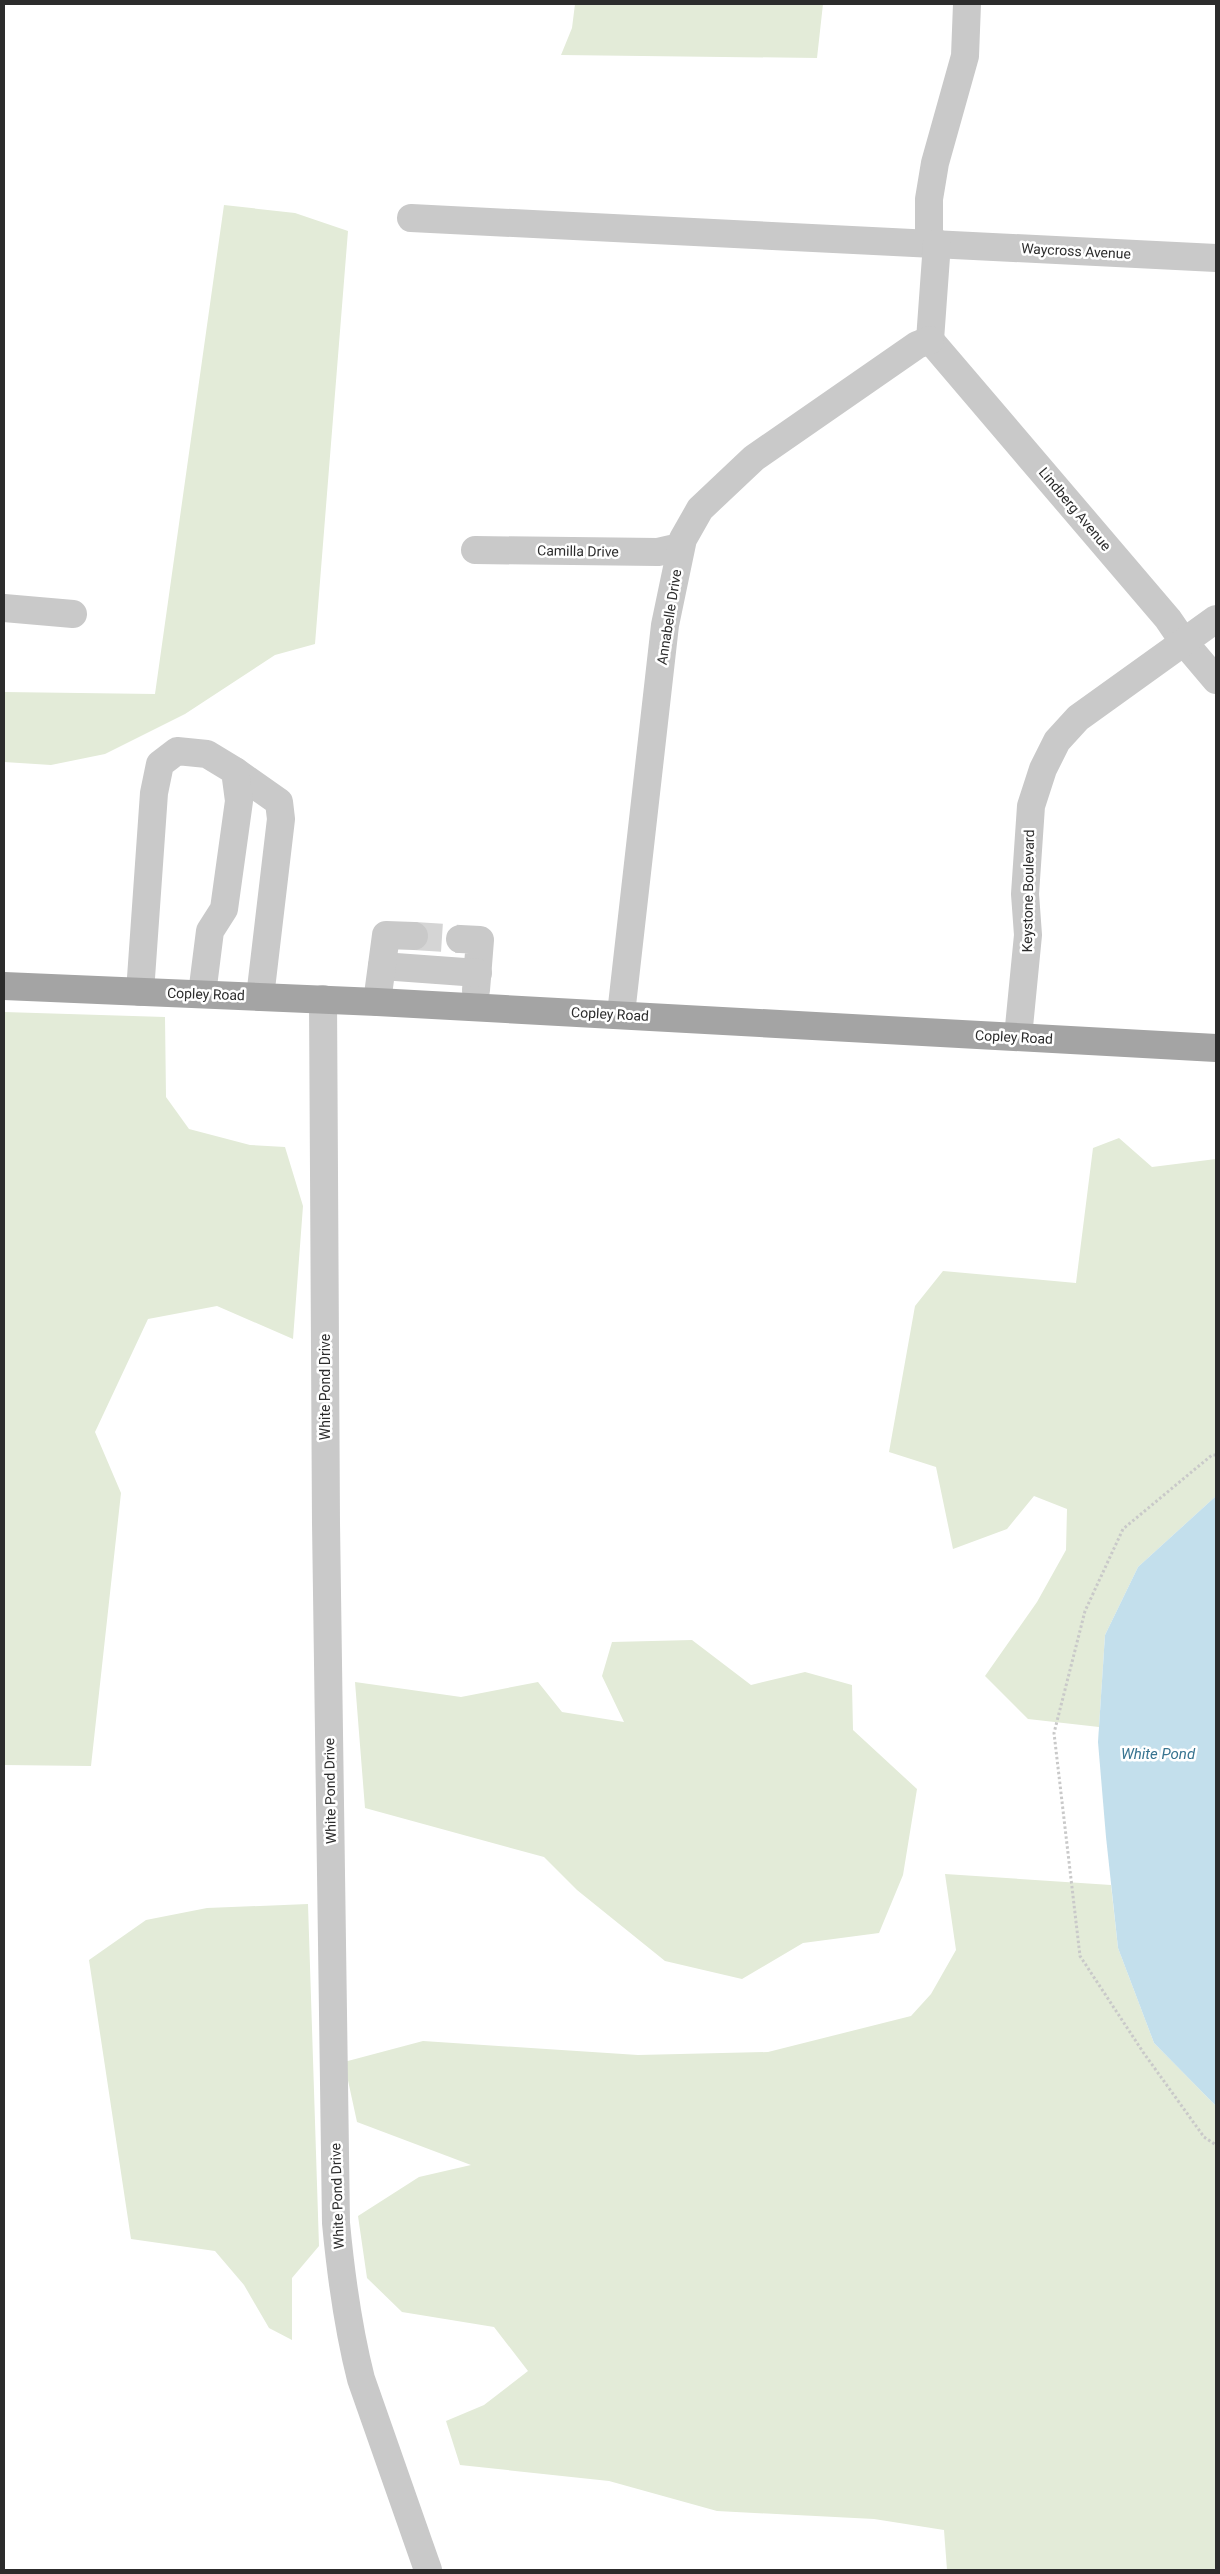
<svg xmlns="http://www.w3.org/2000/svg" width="1220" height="2574" viewBox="0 0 1220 2574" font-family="Roboto,sans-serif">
<rect width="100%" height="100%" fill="#fff"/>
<g fill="#e3ebd8">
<polygon points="575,4 823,4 817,58 561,55 572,28"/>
<polygon points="224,205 295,213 348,231 315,644 275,655 185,714 105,754 51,765 4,762 4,692 155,694"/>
<polygon points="4,1012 165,1017 166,1097 189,1129 250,1145 285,1147 303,1206 293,1339 217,1306 148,1319 95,1432 121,1493 91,1766 4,1765"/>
<polygon points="1119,1138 1152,1167 1216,1159 1216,1496 1138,1567 1105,1635 1099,1727 1028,1719 985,1676 1037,1602 1066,1550 1067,1509 1034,1496 1007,1529 953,1549 936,1467 889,1452 915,1306 943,1271 1076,1283 1093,1148"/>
<polygon points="692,1640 751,1685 805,1672 852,1685 853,1730 917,1789 903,1875 879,1933 803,1943 742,1979 665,1961 577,1890 544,1857 365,1808 355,1682 461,1697 538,1682 562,1712 624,1722 602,1676 612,1642"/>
<polygon points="945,1874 1111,1885 1118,1948 1154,2043 1216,2106 1216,2570 947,2570 944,2530 874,2519 717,2511 609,2481 460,2465 446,2421 484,2405 528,2371 494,2327 402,2312 367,2278 358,2216 419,2177 471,2165 357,2122 344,2062 423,2041 638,2055 768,2052 911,2016 931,1994 956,1950"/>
<polygon points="308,1904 319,2246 292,2278 292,2340 269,2328 244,2285 215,2251 131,2239 89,1960 146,1920 207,1908"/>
</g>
<polygon fill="#c3dfec" points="1216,1496 1216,2106 1154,2043 1118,1948 1106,1837 1098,1742 1105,1635 1138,1567"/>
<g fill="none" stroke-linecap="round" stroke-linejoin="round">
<polyline stroke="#d5d5d5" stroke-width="28" stroke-dasharray="28 14" stroke-linecap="butt" points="414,936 460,939"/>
<polyline stroke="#c9c9c9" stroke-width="3" stroke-dasharray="2.5 2.5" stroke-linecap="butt" points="1216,1455 1212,1455 1123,1529 1085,1611 1054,1733 1080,1956 1143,2052 1204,2137 1216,2145"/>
<g stroke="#c9c9c9" stroke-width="28">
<polyline points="411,218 1216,258"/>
<polyline points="929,242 929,199 935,163 965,56 967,4"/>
<polyline points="930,340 1168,619 1183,641 1216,680"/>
<polyline points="930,340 937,243"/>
<polyline points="475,550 658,552 680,547"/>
<polyline points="4,608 73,614"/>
<polyline points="235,771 279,802 281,819 260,997"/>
<polyline points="460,939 480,940 476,990"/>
<polyline points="382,966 478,973"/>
<polyline points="140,992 154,793 160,764 177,751 207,754 235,771 239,801 224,909 210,931 202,994"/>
<path d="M323 999 326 1523 336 2223C341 2276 348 2328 361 2379L428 2570"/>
<polyline points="377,1002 386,935 414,936"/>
<polyline points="621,1014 665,625 683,539 700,509 754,458 917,345 930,340"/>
<polyline points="1018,1037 1028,935 1025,894 1031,806 1043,769 1057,741 1078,718 1216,619"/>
</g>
<polyline stroke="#a4a4a4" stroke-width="28" points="4,986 377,1002 1216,1048"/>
</g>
<g text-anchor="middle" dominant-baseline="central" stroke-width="5" stroke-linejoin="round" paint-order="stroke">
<g font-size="14" fill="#2c2c2c" stroke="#fff">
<text transform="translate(1076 251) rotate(3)">Waycross Avenue</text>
<text transform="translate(1075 509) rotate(50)">Lindberg Avenue</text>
<text transform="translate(578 551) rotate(1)">Camilla Drive</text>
<text transform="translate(669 617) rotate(-81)">Annabelle Drive</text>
<text transform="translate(1028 891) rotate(-89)">Keystone Boulevard</text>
<text transform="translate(206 994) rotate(2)">Copley Road</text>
<text transform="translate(610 1014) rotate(3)">Copley Road</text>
<text transform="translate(1014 1037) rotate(3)">Copley Road</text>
<text transform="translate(325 1387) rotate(-90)">White Pond Drive</text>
<text transform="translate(330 1791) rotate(-91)">White Pond Drive</text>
<text transform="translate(337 2196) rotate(-92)">White Pond Drive</text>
</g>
<g font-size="15" font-style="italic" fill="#387490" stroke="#fff">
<text x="1158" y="1754">White Pond</text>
</g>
</g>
<rect width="1220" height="2574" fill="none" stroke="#2c2c2c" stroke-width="10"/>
</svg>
